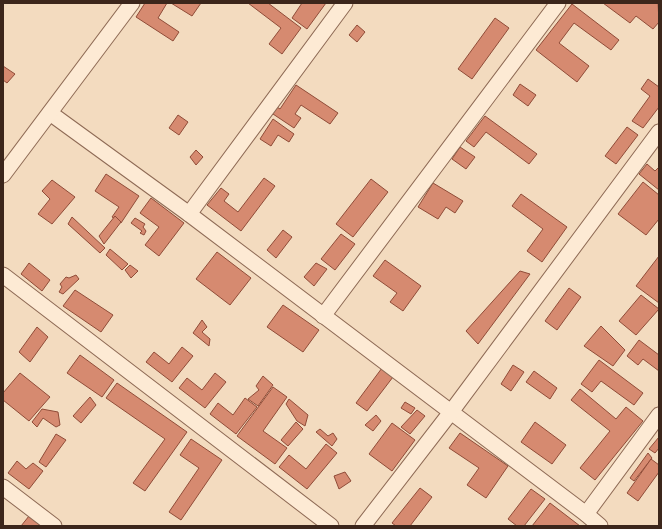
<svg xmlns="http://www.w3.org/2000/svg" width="662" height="529" viewBox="0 0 662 529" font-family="'Playfair Display',serif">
<rect width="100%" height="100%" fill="#f3dbbf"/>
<g fill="#d68a70" stroke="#904c38">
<polygon points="145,3 167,3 158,18 179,32 173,41 136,17"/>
<polygon points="171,3 201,3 192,16"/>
<polygon points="248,3 268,3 301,28 282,54 269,44 281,28"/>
<polygon points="302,3 326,3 307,29 292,18"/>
<polygon points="603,3 658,3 659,22 653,29 636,16 630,23"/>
<polygon points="572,4 619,40 611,50 574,23 559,43 589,66 577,82 536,50"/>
<polygon points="495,18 509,28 472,79 458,69"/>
<polygon points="357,25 365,32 357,42 349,35"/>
<polygon points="3,66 15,74 7,83 3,80"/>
<polygon points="648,79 659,87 659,107 643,128 632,121 650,96 641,89"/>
<polygon points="520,84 536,95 528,106 513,95"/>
<polygon points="296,85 338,113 330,124 301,105 295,114 301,118 294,128 270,112 274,105 280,109"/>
<polygon points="178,115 188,122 179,135 169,128"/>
<polygon points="485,116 537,154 529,164 486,132 474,147 466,141"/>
<polygon points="273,119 294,134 289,142 278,135 271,146 260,139"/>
<polygon points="627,127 638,135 616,164 605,156"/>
<polygon points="460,147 475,157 466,169 452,159"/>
<polygon points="196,150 203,157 196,165 190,157"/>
<polygon points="647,164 655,171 659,167 659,190 639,174"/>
<polygon points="106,174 139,196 121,223 112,217 119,207 95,191"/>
<polygon points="264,178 275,186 241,231 207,205 221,188 229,194 224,201 238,212"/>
<polygon points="371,179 388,192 353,237 336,224"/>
<polygon points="52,180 75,197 52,224 38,214 50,199 42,191"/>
<polygon points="643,182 659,195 659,219 646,235 618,214"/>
<polygon points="433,183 463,201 455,213 446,207 438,219 418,207"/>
<polygon points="521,194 567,227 542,262 527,251 543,229 512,206"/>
<polygon points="151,198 184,223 159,256 145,245 159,227 140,213"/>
<polygon points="115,216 121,222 104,244 99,236"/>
<polygon points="72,217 105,248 100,253 68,224"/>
<polygon points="135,218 145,224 143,227 146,231 144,235 140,233 142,231 131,223"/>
<polygon points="283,230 292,237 276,258 267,250"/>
<polygon points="341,234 355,244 335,270 321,259"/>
<polygon points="110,249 128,264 122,270 106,255"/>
<polygon points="217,252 251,278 230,305 196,279"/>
<polygon points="659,256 659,303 636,286"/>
<polygon points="385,260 421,286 403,311 390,302 397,293 373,276"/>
<polygon points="29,263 50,280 42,291 21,274"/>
<polygon points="316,263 327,269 314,286 304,277"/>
<polygon points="130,265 138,271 131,278 125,270"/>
<polygon points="520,271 530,274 478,344 466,331"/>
<polygon points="76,275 79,279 63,294 59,292 62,287 60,284 66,277 69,278"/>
<polygon points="569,288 581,297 557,330 545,321"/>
<polygon points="75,290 113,315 101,332 63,306"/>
<polygon points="641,295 659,309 636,335 619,321"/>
<polygon points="283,305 319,330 303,352 267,327"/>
<polygon points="202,320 207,327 202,332 210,339 209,346 193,333"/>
<polygon points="601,326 625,350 613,366 584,346"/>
<polygon points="37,327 48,337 30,362 19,352"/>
<polygon points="639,340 659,355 659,371 643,359 638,365 627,356"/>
<polygon points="182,347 193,356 172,382 146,362 154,352 169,364"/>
<polygon points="80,355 114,380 102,397 67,373"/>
<polygon points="599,360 643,393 634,405 601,381 592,392 581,384"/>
<polygon points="513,365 524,372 511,391 501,384"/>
<polygon points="382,368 393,377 367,411 356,403"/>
<polygon points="534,371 557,388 550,399 526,382"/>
<polygon points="20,373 50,397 29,421 3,400 3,393"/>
<polygon points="215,373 226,382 205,408 179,388 187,378 202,390"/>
<polygon points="263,376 273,385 258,406 248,399 259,390 256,386"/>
<polygon points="117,383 187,432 145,491 133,483 165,439 106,398"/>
<polygon points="273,387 287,397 263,431 287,448 275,464 237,436"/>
<polygon points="580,389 616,419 626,407 643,421 595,480 580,468 610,431 571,400"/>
<polygon points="90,397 96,405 81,423 73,416"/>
<polygon points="245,398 257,407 236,434 210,414 218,403 233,415"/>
<polygon points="289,399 308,415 305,426 297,421 286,404"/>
<polygon points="405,402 415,408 411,414 401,408"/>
<polygon points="42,409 58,412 60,425 56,427 43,418 37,427 32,422"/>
<polygon points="417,410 425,416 410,434 401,427"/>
<polygon points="376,415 381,421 373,431 365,425"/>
<polygon points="296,422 303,429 288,446 281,440"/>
<polygon points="535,422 566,445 552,464 521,442"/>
<polygon points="392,423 415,440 392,471 369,454"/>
<polygon points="320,429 328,436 333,433 337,439 332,446 316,432"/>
<polygon points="460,433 508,466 486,498 467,485 479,468 449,448"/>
<polygon points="56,434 66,440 46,467 39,462"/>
<polygon points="659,437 659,448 655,453 649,449"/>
<polygon points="191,439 222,460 181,520 169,512 199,468 180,455"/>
<polygon points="326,444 337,453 307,489 279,467 289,455 306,469"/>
<polygon points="648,453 652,458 634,481 630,478"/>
<polygon points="651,459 659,465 659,472 638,501 627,493"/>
<polygon points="17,461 26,469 33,463 43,471 29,489 8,473"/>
<polygon points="345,472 351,481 339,489 334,476"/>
<polygon points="420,488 432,497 410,526 396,526 392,523"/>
<polygon points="531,489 545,499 524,526 517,526 508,519"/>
<polygon points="550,503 580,526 532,526"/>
<polygon points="29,516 41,526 21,526"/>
</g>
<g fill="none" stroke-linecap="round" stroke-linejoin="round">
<defs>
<g id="street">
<polyline points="50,113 189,214 586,514 600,526"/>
<polyline points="3,175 132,3"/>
<polyline points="189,214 345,3"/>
<polyline points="3,275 331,526"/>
<polyline points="323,316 558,3"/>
<polyline points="3,487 54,526"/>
<polyline points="586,514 659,415"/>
<polyline points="363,526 451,412 659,132"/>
</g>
</defs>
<use href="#street" stroke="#8e6a55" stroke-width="17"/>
<use href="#street" stroke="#fdead4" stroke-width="15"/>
</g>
<rect width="662" height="529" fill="none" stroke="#3c261b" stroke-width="8"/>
</svg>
